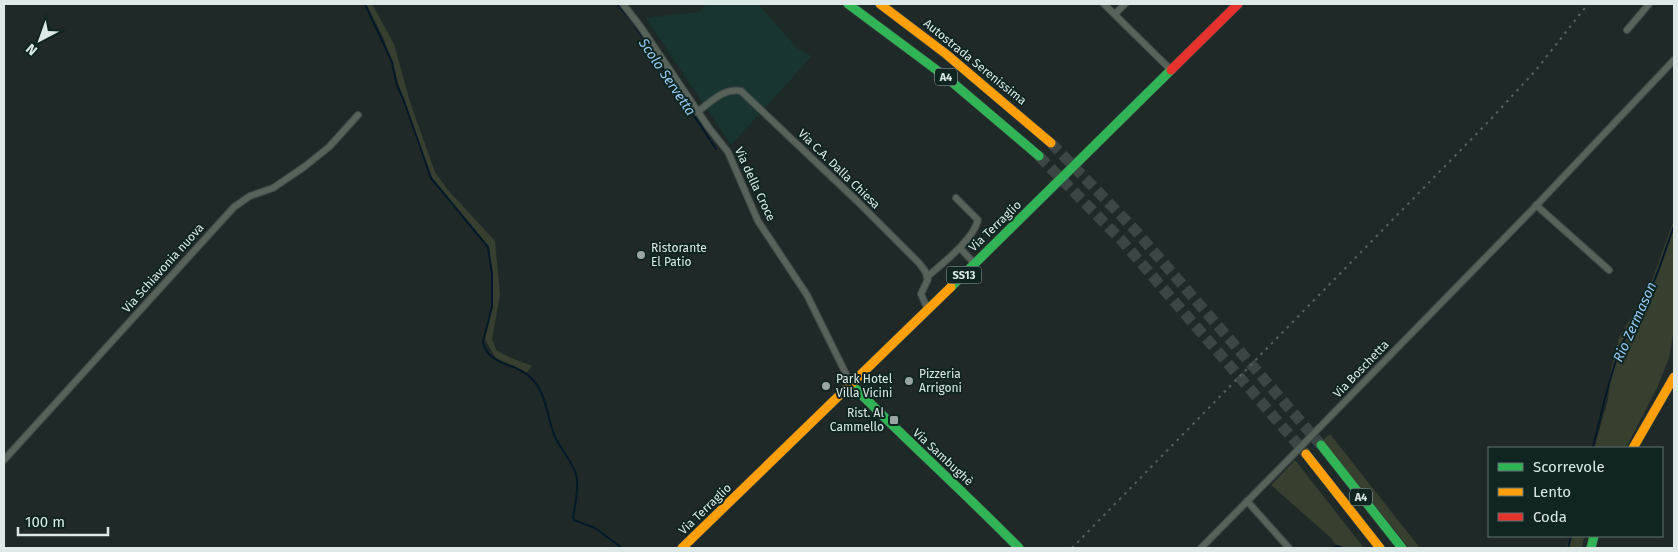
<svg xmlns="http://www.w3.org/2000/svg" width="1678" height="552" viewBox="0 0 1678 552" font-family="'Fira Sans',sans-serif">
<rect width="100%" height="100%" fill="#1f2a28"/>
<polygon fill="#183532" points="707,4 758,4 797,48 806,54 812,56 731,145 646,18 699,12"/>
<g fill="#373f2f">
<polygon points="366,4 372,4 394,44 410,102 435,172 447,189 495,241 500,295 492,339 496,350 509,357 532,366 526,373 514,366 503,363 496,358 485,340 486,328 492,308 493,286 489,247 448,201 434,182 418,145 384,39"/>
<polygon points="1674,220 1674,329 1669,358 1657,388 1626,448 1594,448 1608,400 1611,370 1619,338 1632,316 1644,311 1650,304 1654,295 1651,283"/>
<polygon points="1330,434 1420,548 1409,548 1323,440"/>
<polygon points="1295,460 1364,548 1338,548 1331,538 1271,485"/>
<polygon points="1570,536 1584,536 1582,548 1566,548"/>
</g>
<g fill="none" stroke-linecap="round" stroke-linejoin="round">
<g stroke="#031829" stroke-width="2">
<path d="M365 4 392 62 397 85 404 101 431 178 488 247 492 274V307L483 342C488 366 515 362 530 377 547 392 547 418 555 437 561 450 572 461 576 474 579 484 575 507 573 517L574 520 595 528 622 548"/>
<polyline points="617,4 632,21 716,149"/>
<path d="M1593 448C1601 415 1608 381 1620 349 1626 334 1635 322 1642 308 1656 282 1664 253 1674 226"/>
<polyline points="1332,548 1337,546 1343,548"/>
<polyline points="1568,548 1571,536"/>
</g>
<g stroke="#3b4745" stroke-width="11" stroke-dasharray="11 5.5" stroke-linecap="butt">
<polyline points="1051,143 1135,230 1321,445"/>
<polyline points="1039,156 1123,242 1306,454"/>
</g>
<defs>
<g id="street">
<polyline points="623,4 640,26 709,128 728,152 758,221 807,295 851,384"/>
<polyline points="1104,4 1171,70"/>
<polyline points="1115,14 1125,4"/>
<polyline points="1627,30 1649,4"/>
<path d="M697 112C711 102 723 88 741 91L857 201 919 263 925 271 928 279 921 294 928 310"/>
<polyline points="1536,205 1609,270"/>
<polyline points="960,248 975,264"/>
<path d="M927 277C943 263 973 240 978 220L956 198"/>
<polyline points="1319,428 1532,210 1674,60"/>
<polyline points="4,460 234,207 250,196 273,188 304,167 329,147 358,115"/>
<polyline points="1247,501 1289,548"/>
<polyline points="1201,548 1288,460"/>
</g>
<g id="fast">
<polyline points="848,4 946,77 1039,156"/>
<polyline points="951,287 1171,70"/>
<path d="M851 384C906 440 964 492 1019 548"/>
<polyline points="1321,445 1402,548"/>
<polyline points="1591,548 1594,536"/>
</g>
<g id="slow">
<polyline points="880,4 946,54 1051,143"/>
<polyline points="1633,448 1674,377"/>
<polyline points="1306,454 1380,548"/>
<polyline points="682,548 951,287"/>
</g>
<polyline id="jam" points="1171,70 1238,4"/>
</defs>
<use href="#street" stroke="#3e4846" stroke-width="8"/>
<use href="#fast" stroke="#3e4846" stroke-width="10"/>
<use href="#slow" stroke="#3e4846" stroke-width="10"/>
<use href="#jam" stroke="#3e4846" stroke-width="10"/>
<use href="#street" stroke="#57625b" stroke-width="6"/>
<use href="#fast" stroke="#30b455" stroke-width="9"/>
<use href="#slow" stroke="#ff9f0a" stroke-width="9"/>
<use href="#jam" stroke="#e5322d" stroke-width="9"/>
<polyline stroke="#5a645f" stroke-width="2" stroke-dasharray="2.5 5" stroke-linecap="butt" points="1072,548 1491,119 1536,70 1588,4"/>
<defs>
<polyline id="street-bridge" points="1288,460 1319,428"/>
</defs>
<use href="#street-bridge" stroke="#3e4846" stroke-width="8" stroke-linecap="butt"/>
<use href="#street-bridge" stroke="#57625b" stroke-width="6"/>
</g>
<g fill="#9aa6a4" stroke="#102522" stroke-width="2">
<circle cx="641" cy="255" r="5"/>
<circle cx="909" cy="381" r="5"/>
<circle cx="826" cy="386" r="5"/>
<rect x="889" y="415" width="10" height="10" rx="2.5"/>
</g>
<g text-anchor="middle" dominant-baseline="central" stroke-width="4" stroke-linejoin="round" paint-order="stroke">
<g fill="#102522" stroke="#9faeac" stroke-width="1">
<rect x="935" y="68.5" width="22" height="17" rx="4"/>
<rect x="946.5" y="266.5" width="35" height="17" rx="4"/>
<rect x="1350" y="488.5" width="22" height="17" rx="4"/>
</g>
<g font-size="11" font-weight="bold" fill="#dce9e7">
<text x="946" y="77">A4</text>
<text x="964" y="275">SS13</text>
<text x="1361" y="497">A4</text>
</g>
<g font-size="12" fill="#dce9e7" stroke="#102522">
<text transform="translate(975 62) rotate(39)">Autostrada Serenissima</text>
<text transform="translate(839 169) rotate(44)">Via C.A. Dalla Chiesa</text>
<text transform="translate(755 184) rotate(65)">Via della Croce</text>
<text transform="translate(995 226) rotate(-44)">Via Terraglio</text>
<text transform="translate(163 268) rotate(-48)">Via Schiavonia nuova</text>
<text transform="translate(1361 369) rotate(-46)">Via Boschetta</text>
<text transform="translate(943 457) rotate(43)">Via Sambughè</text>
<text transform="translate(705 509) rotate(-44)">Via Terraglio</text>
</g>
<g font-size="12" fill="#dce9e7" stroke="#102522" text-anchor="start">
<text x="651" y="248">Ristorante<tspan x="651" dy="14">El Patio</tspan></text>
<text x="919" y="374">Pizzeria<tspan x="919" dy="14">Arrigoni</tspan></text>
<text x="836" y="379">Park Hotel<tspan x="836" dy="14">Villa Vicini</tspan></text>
<text x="884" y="413" text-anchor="end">Rist. Al<tspan x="884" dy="14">Cammello</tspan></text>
</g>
<g font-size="14" font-style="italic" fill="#96c9f3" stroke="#102522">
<text transform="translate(667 77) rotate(56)">Scolo Servetta</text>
<text transform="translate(1635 322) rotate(-66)">Rio Zermason</text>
</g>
</g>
<rect width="1678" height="552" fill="none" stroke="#dce9e7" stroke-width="10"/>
<rect x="1488" y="447" width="175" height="90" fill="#102522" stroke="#627371"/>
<rect x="1498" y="463" width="25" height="8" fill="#30b455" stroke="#627371"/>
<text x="1533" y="472" font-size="15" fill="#dce9e7">Scorrevole</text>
<rect x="1498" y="488" width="25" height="8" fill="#ff9f0a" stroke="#627371"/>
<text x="1533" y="497" font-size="15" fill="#dce9e7">Lento</text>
<rect x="1498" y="513" width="25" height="8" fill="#e5322d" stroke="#627371"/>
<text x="1533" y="522" font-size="15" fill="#dce9e7">Coda</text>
<g transform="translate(40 40) rotate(221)" stroke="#102522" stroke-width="4" paint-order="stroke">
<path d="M0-4L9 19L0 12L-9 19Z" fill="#dce9e7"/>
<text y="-8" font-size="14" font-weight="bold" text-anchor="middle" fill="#dce9e7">N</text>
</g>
<path d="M18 527v8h90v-8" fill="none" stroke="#dce9e7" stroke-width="2.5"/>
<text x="25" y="527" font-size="15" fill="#dce9e7" stroke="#102522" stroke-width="4" paint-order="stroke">100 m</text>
</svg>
